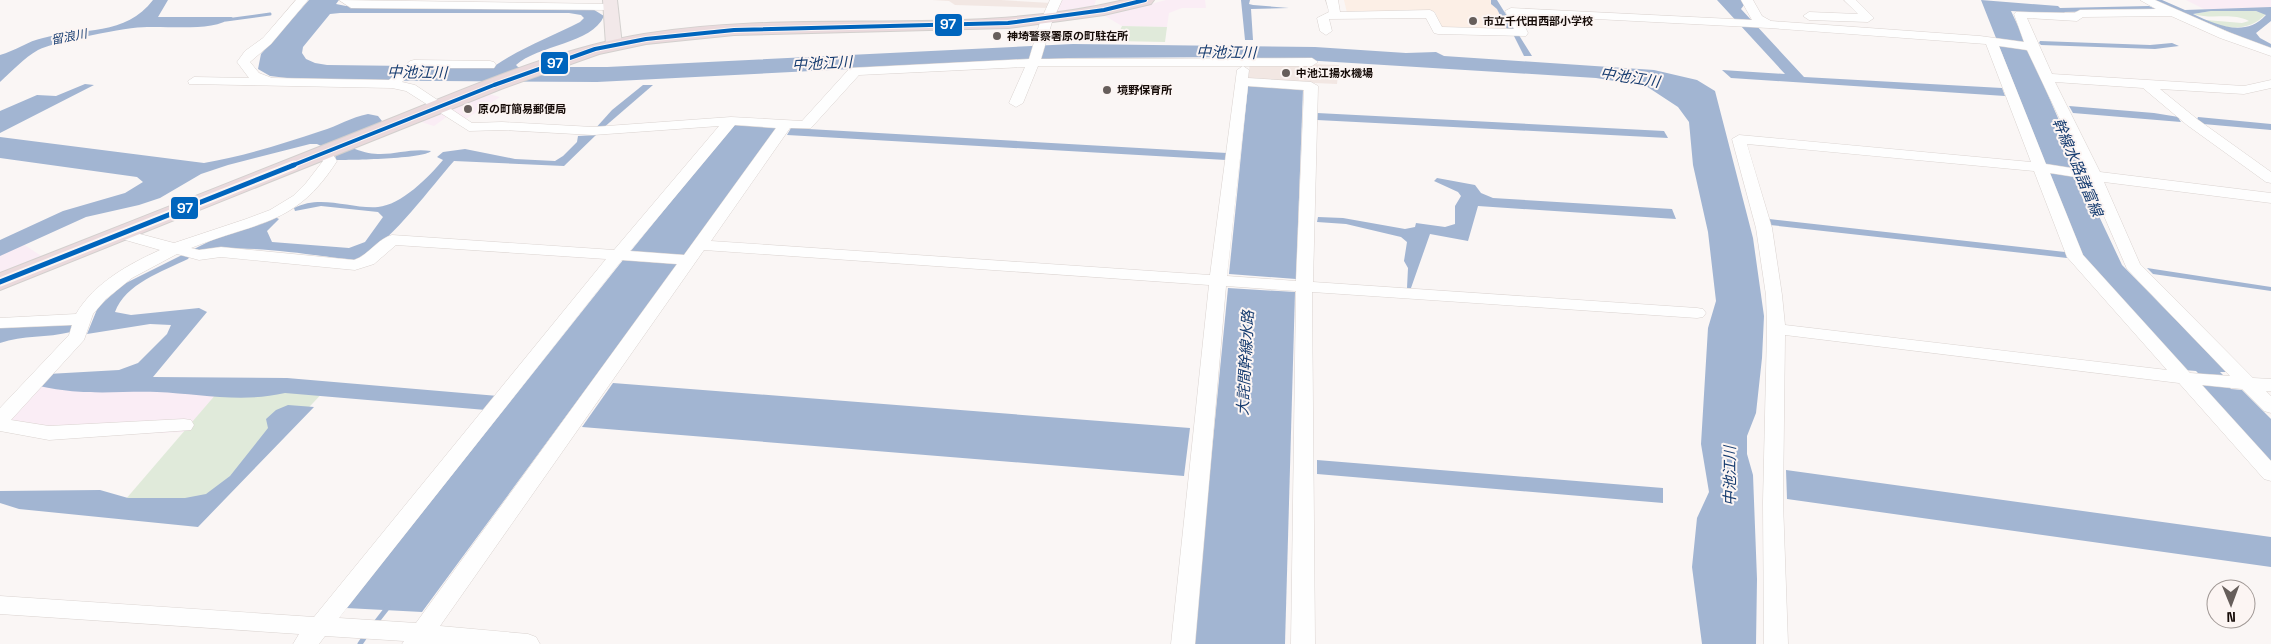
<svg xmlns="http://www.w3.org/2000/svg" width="2271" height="644" viewBox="0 0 2271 644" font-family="'Space Grotesk','Noto Sans JP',sans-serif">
<rect width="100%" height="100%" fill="#faf6f5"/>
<g fill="#faedf5">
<polygon points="1052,0 1096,0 1094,6 1046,14"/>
<polygon points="1166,0 1205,0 1206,8 1182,8 1169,13 1167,27 1122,26 1105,16"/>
<polygon points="2186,0 2271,0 2271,9 2204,9"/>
<polygon points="489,94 500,97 464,120 452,113 434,126 418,121"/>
<polygon points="20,242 46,259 0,276 0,251"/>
<polygon points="124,384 223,386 184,432 42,437 0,421 35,387"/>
</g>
<g fill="#f2e7e3">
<polygon points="932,0 1001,0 1051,3 1048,8 955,5 949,1"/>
<polygon points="1250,62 1339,65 1337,84 1248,80"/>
</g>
<polygon fill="#fcefe6" points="1344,0 1495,0 1512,31 1442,29 1435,12 1347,13"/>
<g fill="#e0eada">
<path d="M2211 11H2256L2266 14C2249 32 2226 30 2206 20L2242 23 2249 21C2231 12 2213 20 2193 14Z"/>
<polygon points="1122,26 1167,27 1165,42 1115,41"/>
<polygon points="223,386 327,388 201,523 113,514"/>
</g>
<g fill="#a2b5d2" fill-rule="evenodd">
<path d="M153 0H168L158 17H233C214 32 171 26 147 27 127 27 56 41 38 50 24 58 12 71 0 82V55C15 51 28 41 43 38 82 28 126 36 153 0Z"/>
<path d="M309 0H339L336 4 346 6 591 8 604 16C592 44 538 45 516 65L518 67H607L1073 44 1315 47 1406 53 1436 52 1444 56 1654 70 1697 80 1715 91 1753 238 1764 316 1762 358 1756 413 1747 436V454L1753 475 1757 579 1756 644H1702L1692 567 1697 518 1709 492 1701 444 1708 328 1716 301 1708 232 1693 165 1689 122 1678 107 1646 86 1596 78 1303 60 1238 57 1068 58 597 82 304 80 270 76 258 69 261 54ZM340 13H569L581 15 584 18 580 22C551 37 520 48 493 67L327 65 315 63 306 59 302 53 303 47 330 14Z"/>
<polygon points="1241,0 1250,0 1249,4 1253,5 1289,8 1251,9 1253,40 1245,40"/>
<polygon points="1491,0 1497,0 1532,56 1524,56 1511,30 1507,29 1497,9 1491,4"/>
<polygon points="1717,0 1741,0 1744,5 1741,9 1804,77 2002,88 2005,96 1731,78 1722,70 1785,74"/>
<polygon points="1981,0 2058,6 2060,8 2149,6 2158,10 2064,12 2066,14 2011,11 2026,43 2020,43 2022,49 2029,51 2080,169 2071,168 2074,176 2081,178 2122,265 2227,372 2220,372 2223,375 2199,374 2196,371 2184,370 2084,258 2048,173 2057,174 2045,164 1999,46 2003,46 1996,38"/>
<path d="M2154 0H2162L2185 10 2271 7V21L2256 33 2260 38 2271 44V50ZM2211 11H2256L2266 15C2245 38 2217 25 2193 14Z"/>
<polygon points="2040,41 2150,45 2172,43 2179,46 2155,49 2041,45 2039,43"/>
<polygon points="85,84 94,85 0,133 0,111 37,95 56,96"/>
<polygon points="643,85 653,85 602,129 594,130 612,110"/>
<polygon points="1248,86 1303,89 1296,279 1229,274"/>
<polygon points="2069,106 2154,113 2197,120 2198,117 2271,124 2271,130 2203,124 2200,121 2179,119 2181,122 2073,113"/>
<polygon points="1317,113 1664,131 1668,138 1317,120"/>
<path d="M368 114 378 116 382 121 356 142 355 149C385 161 404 147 431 151 424 159 350 160 335 160L336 153 317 144H310L228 165 201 174 160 198 139 205 86 217 0 256V240L63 211 125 193 143 182 137 177 0 158V137L204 163C243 156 283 144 321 131 338 126 351 117 368 114Z"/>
<polygon points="734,124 778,127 684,255 630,252"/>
<polygon points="791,128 1227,153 1226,160 787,135"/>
<path d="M596 135 564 166 454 161C429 189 387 248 355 260 313 256 227 239 190 256L188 259C163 271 125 284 115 312L131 315 199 308 207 312 153 377 287 378 498 396 486 410 285 393C242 403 200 394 157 392 114 391 84 396 39 386L48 374 119 370 138 363 167 334 171 325 150 324 87 334 98 307 124 284 212 240 275 217 279 219 267 231 272 242 349 248 365 242 383 217 378 212 321 206 295 211 294 208C321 194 350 209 378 207 401 205 429 177 443 160L437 157 443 152 465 149 515 159 555 161 563 156 577 142 578 136Z"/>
<polygon points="1437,178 1475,185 1481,193 1493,198 1672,209 1676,219 1478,206 1468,241 1430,234 1411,288 1407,288 1408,268 1404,261 1407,242 1401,237 1346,224 1317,222 1318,217 1343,218 1405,229 1415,227 1416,223 1445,227 1455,224 1455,206 1461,196 1458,192 1434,181"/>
<polygon points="1769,219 2065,252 2067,258 1770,225"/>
<polygon points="623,260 678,264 422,612 346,608"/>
<polygon points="2147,268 2271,287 2271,291 2153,274"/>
<polygon points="1228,288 1295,292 1285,644 1193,644"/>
<path d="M51 323 73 324 71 332C47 338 23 335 0 343V328Z"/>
<polygon points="613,383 1190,428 1184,476 582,427"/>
<polygon points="2198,385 2228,385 2231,389 2242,390 2271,419 2271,464"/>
<polygon points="288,405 314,407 198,527 19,509 0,503 0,491 100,490 128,498 185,498 206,494 230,476 268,428 266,419 276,410"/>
<polygon points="1317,460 1663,488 1663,503 1317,474"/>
<polygon points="1786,470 2271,537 2271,567 1787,499"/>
</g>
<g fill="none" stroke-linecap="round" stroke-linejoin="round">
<polyline stroke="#a2b5d2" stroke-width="3" points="226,20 270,14"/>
<g stroke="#a2b5d2" stroke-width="5">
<polyline points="374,625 388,607"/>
<polyline points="360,644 366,635"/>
</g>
<defs>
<g id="minor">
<path d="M296 0H308L271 44 250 62 259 73 272 78 389 80 410 61 414 60 490 61 494 62 496 65 494 68H417L402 82 415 85 472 123 502 122 593 127 731 117 802 121 850 68 1029 59 1040 22 1050 0H1062L1052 22 1041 59 1312 58 1318 62 1312 66H1038L1023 103 1016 107 1009 103 1025 67 859 75 811 128H790L711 241 1210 275 1237 70 1243 66 1249 70 1248 78 1311 82 1318 86 1313 282 1697 308 1703 309 1706 313 1703 317 1697 318 1312 292 1315 644H1291L1296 291 1226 286 1195 644H1171L1209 285 704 250 440 626 528 634 536 637 540 644H402L404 641 325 636 319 644H293L299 634 0 614V596L314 617 606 259 396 245 374 264 355 270 221 257 199 260 177 254 132 278 106 299 93 314 84 340 11 420 49 426 184 419 191 420 194 425 191 430 49 440 0 431V408L69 335 72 325 0 328V318L76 314C94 283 129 264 160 250L115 237 113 234 115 231 121 229 174 243 246 219 270 210 293 196 306 183 323 161 318 153 325 149 330 150 337 161C295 227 257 221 191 248L199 250 221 247 354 260C369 255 377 239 392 235L614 250 719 126 593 135 502 130 469 131 406 91 392 88 189 84 188 81 194 77 249 78 237 62 245 51 263 38ZM1248 86 1304 90 1296 281 1227 276ZM735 125 776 128 684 255 630 251ZM622 260 677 264 416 623 339 618Z"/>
<polygon points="339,0 611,4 617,7 611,10 351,8"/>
<path d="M1326 0H1338L1340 12 1430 10 1434 12 1442 27 1514 29 1505 11 1511 8 1752 20 1741 0H1753L1762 16 1771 21 1980 36 2024 42 2014 14 2016 12 2074 13 2080 10 2156 9 2140 0H2155L2228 32 2271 48V56L2220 38 2171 16 2083 17 2077 21 2027 18 2052 74 2244 86 2271 80V88L2244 94 2160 89 2197 119 2271 172V183L2266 182 2187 125 2143 88 2055 82 2100 172 2271 193V203L2104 182 2140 264 2253 378 2271 379V391H2266L2271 396V413L2264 411 2242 389 2202 385 2271 461V481L2264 479 2179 383 1785 335 1783 502 1788 644H1764L1763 502 1767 329 1766 295 1756 228 1732 139 1739 135 2031 162 1986 44 1769 28 1519 15 1528 33 1526 36 1438 34 1434 33 1426 18 1329 19 1332 31 1326 35 1320 31 1317 18 1329 12ZM1999 46 2027 50 2084 170 2046 164ZM1747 144 2034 171 2067 257 2167 370 1785 325 1782 295 1772 228ZM2050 173 2088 179 2127 269 2230 376 2190 373 2083 255Z"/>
<polygon points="1844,0 1856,0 1874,18 1868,22 1809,20 1803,16 1809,12 1858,14"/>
</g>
<polygon id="major" points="603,0 617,0 622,45 620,48 608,48 606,45"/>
<path id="highway" d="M1124 0H1154L1151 4 1104 15 1008 28 734 35 646 44 599 54 501 89 0 290V273C126 224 251 174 377 124 464 90 552 49 644 34 802 8 967 38 1124 0Z"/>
</defs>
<use href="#minor" stroke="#dad3d0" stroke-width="1"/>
<use href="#major" stroke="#d3d0ce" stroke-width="2"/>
<use href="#highway" stroke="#d3d0ce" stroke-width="2"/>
<use href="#minor" fill="#fefefe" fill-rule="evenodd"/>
<use href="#major" fill="#f2e8e9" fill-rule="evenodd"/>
<use href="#highway" fill="#ead9dc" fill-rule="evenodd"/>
<defs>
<polyline id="bus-1-far1" points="291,166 494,85 595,49 646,39 734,30 1008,23 1104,10 1145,0"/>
<polyline id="bus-1" points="0,282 294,165"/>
</defs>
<use href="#bus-1-far1" stroke="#fcf5f3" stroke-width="6"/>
<use href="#bus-1" stroke="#fcf5f3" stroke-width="9"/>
<use href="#bus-1-far1" stroke="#0065bd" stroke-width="4"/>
<use href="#bus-1" stroke="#0065bd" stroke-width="5"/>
</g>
<g fill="#665e5b" stroke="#fcf5f3" stroke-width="2">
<circle cx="1473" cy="21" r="5"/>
<circle cx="997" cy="36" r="5"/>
<circle cx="1286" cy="73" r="5"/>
<circle cx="1107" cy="90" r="5"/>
<circle cx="468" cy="109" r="5"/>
</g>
<g text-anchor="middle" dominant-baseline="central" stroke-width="4" stroke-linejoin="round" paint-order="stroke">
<g font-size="11" font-weight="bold" fill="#160c08" stroke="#fcf5f3" text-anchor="start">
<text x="1483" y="21">市立千代田西部小学校</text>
<text x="1007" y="36">神埼警察署原の町駐在所</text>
<text x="1296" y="73">中池江揚水機場</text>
<text x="1117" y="90">境野保育所</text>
<text x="478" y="109">原の町簡易郵便局</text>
</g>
<g font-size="12" font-style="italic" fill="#163c70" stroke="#fcf5f3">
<text transform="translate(69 37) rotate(-11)">留浪川</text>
</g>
<g font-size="15" font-style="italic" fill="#163c70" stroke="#fcf5f3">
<text transform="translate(1226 52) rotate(1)">中池江川</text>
<text transform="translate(822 63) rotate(-3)">中池江川</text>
<text transform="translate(417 72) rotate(1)">中池江川</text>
<text transform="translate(1630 77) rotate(9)">中池江川</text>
<text transform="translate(2078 167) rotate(67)">幹線水路諸富線</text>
<text transform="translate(1245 363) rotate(-87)">大詫間幹線水路</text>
<text transform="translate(1729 476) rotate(-90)">中池江川</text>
</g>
</g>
<g stroke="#fcf5f3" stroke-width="2">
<rect x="934" y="13" width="29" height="24" rx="5" fill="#0065bd"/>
<rect x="540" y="51" width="29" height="24" rx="5" fill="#0065bd"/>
<rect x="170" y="196" width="29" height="24" rx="5" fill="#0065bd"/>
</g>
<g font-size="14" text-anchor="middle" font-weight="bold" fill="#fff">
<text x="948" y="29">97</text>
<text x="555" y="68">97</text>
<text x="185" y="213">97</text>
</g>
<g transform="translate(2231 604) rotate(179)"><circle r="24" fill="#fcf5f3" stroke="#a09895"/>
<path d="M0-4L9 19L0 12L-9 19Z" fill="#665e5b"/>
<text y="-8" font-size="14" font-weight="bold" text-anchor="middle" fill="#160c08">N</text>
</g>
</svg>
